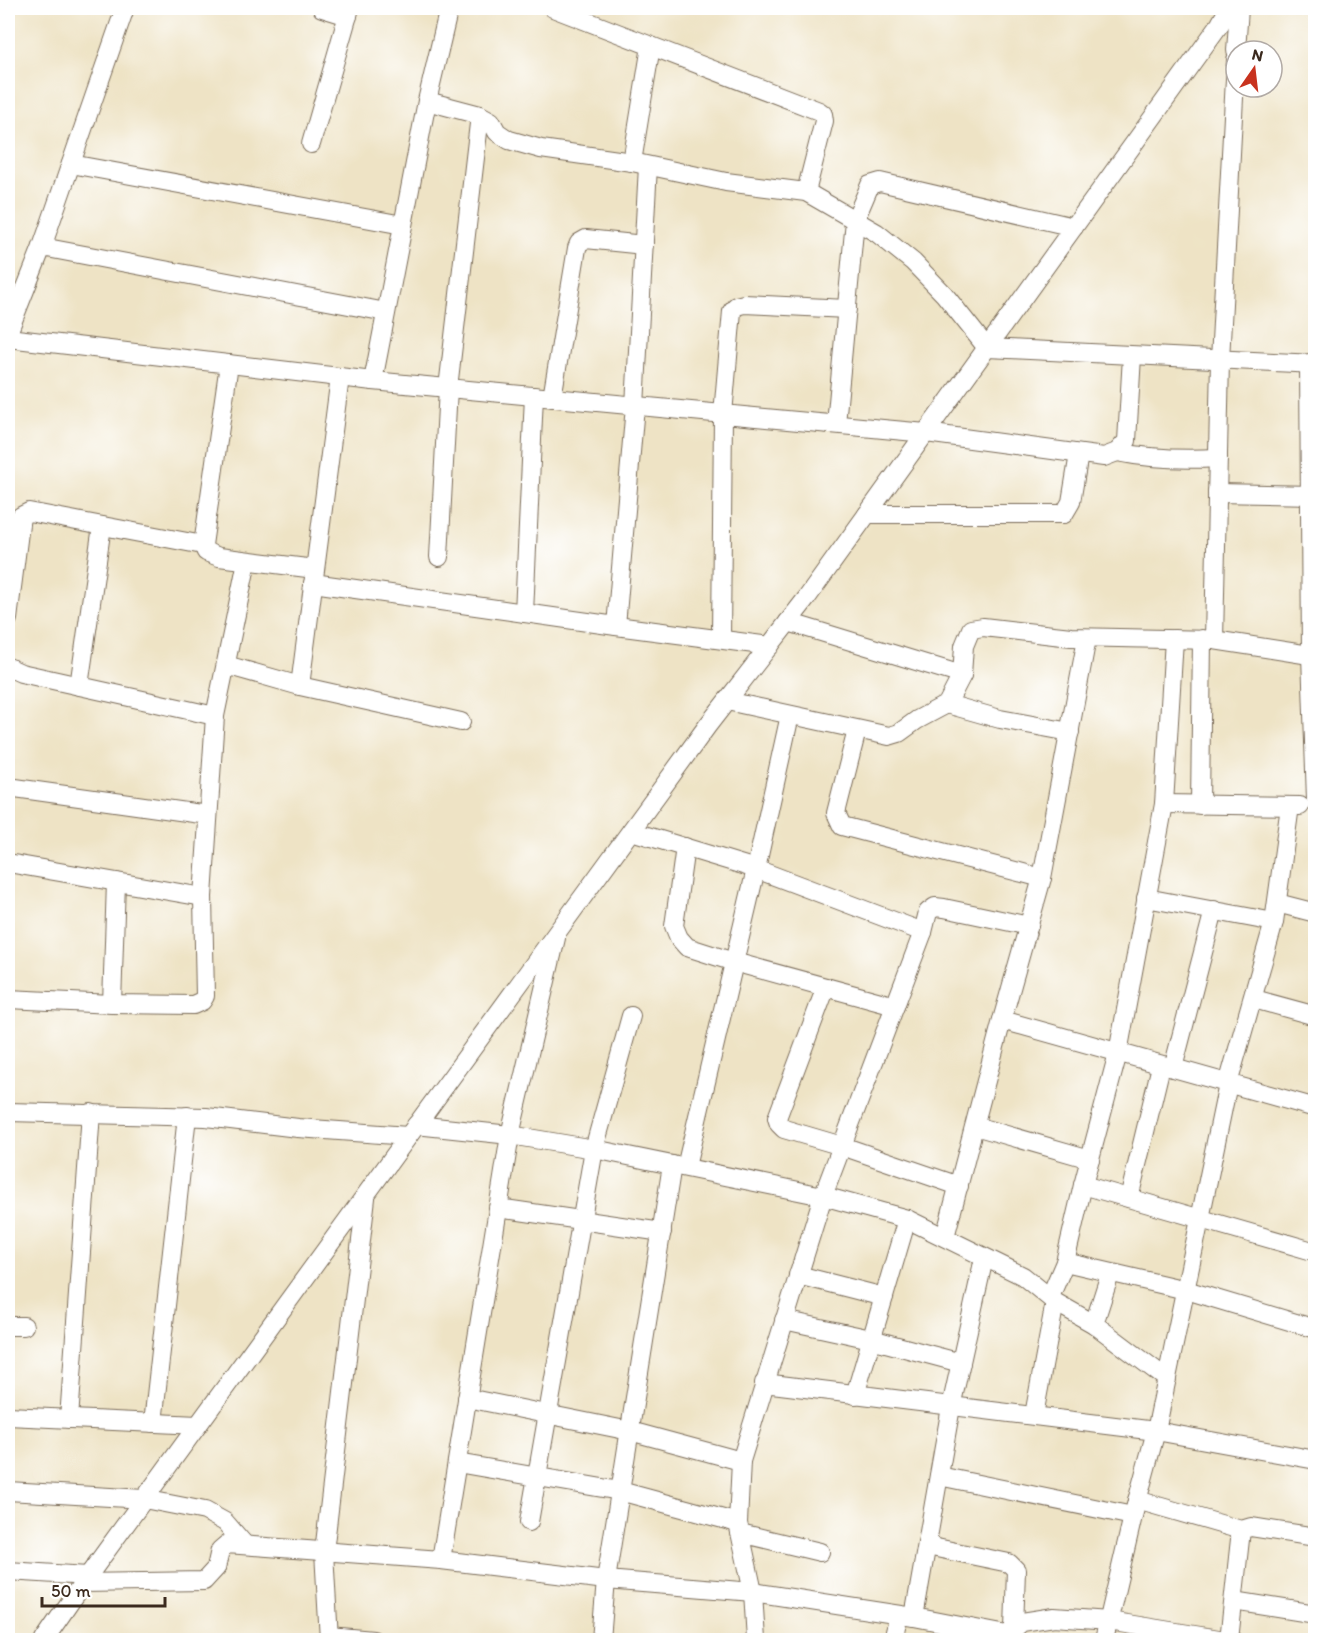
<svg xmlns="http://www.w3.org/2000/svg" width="1323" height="1648" viewBox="0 0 1323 1648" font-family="Itim,sans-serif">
<rect width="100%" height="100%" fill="#fff"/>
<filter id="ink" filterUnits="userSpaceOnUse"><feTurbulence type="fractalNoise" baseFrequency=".0167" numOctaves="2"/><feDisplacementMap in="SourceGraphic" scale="12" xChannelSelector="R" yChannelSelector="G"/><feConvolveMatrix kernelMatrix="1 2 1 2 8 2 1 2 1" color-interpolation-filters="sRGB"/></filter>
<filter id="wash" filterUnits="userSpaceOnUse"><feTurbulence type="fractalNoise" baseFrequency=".008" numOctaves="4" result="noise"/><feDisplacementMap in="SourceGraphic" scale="24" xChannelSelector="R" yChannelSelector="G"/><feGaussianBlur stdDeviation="1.35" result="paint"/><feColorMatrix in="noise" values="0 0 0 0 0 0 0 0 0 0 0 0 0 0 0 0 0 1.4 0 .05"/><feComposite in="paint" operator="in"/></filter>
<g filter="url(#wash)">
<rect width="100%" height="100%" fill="#eee3c5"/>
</g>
<g filter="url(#ink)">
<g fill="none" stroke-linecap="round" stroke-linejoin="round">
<defs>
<g id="minor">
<polyline points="322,8 348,16"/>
<polyline points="553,8 819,111 823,114 824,121 806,192"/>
<polyline points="1236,51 1239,8"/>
<polyline points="427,101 480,115 491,121 497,132 509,140 541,149 632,162 726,182 806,192 877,233 913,262 944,294 987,348 1316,364"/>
<polyline points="311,144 350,8"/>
<polyline points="632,162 651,46"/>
<polyline points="71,164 403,225"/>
<polyline points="42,247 386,312"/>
<polyline points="8,333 42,247 125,8"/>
<polyline points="8,338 373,381 926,433 1104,457 1117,452 1127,441 1132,356"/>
<polyline points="1309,363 1311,655 1316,800"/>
<polyline points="229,364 203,545 206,552 219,557 315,569"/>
<polyline points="373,381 427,101 449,8"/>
<polyline points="552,398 577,248 579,243 586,239 644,245"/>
<polyline points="836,424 855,220 870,185 880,182 1074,227"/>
<path d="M1117 452C1151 459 1183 460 1218 458"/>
<polyline points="1217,493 1316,495"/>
<polyline points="867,514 1064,514 1071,502 1079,454"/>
<polyline points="439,557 448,388 480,115"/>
<polyline points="313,583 616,626 770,646"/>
<polyline points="524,613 534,396"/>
<polyline points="8,619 21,516 29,512 203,545"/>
<polyline points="788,622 962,675"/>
<polyline points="616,626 635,406 648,166"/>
<polyline points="721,639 723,414 732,311 736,306 744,304 847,309"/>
<polyline points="1214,640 1220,360 1236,60"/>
<polyline points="226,665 300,686 461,722"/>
<polyline points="8,667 21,673 215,716"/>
<polyline points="79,686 102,526"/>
<polyline points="300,686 340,377"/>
<polyline points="727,701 889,736 899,733 917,720 947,704 962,675 964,646 971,629 983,627 1071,637 1214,640 1316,656"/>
<polyline points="947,704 1000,719 1070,732"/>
<polyline points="857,730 836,813 842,826 1042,878"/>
<polyline points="8,787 208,815"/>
<polyline points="1164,804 1300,806"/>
<polyline points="1200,805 1202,639"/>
<polyline points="631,831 756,869 923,932"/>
<polyline points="685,847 674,926 679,938 687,947 734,962 895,1006"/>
<polyline points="8,863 203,897"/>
<polyline points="1146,898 1274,922"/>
<polyline points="1277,903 1316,913"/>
<polyline points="826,987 777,1118 779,1124 784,1129 842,1146 959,1186"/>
<polyline points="8,999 112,1004 193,1005 202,1001 205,996 203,897 215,716 247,561"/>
<polyline points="1254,999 1316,1016"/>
<polyline points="112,1004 116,882"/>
<polyline points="1002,1020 1316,1108"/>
<polyline points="1173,1068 1214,910"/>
<polyline points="8,1112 206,1117 298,1128 408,1136"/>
<polyline points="416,1125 510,1135 594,1149 823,1196 907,1219 1023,1276 1055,1302 1094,1324 1167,1379"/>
<polyline points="975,1126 1090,1159"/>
<polyline points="686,1167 756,869 790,715"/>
<polyline points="1083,1185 1316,1252"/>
<polyline points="1129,1198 1161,1066"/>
<polyline points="498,1208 662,1232"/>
<polyline points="945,1237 1002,1020 1042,878 1087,638"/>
<polyline points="1065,1262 1186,1290 1316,1329"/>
<polyline points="798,1275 884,1297"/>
<polyline points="1050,1297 1065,1262 1083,1185 1118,1053 1164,804 1174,639"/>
<polyline points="784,1320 871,1339 961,1363"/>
<polyline points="1094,1324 1110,1274"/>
<polyline points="8,1326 24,1326"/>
<polyline points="764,1383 1156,1431 1316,1460"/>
<polyline points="855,1395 907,1219"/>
<polyline points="467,1398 630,1431 741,1461"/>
<polyline points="1034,1415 1055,1302"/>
<polyline points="8,1416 198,1425"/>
<polyline points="69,1419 91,1113"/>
<polyline points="153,1423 187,1116"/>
<polyline points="457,1463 620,1491 738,1523"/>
<polyline points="939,1476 1133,1516"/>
<polyline points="8,1491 144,1499 205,1511 225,1522 245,1545"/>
<polyline points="1137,1500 1241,1530"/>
<polyline points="529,1522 594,1149 631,1016"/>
<polyline points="740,1533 820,1552"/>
<polyline points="927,1546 1009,1563 1016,1570 1014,1629"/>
<polyline points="441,1560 510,1135 556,938"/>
<polyline points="8,1571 88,1576"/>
<polyline points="82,1583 204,1581 216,1568 220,1550 227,1544 441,1560 606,1580 753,1592 914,1617 1007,1635"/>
<polyline points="1234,1601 1316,1614"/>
<polyline points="914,1617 951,1407 984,1258"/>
<polyline points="329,1636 373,1640"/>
<polyline points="44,1640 88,1576 708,725 806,599 1220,24 1229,8"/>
<polyline points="329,1640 324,1552 366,1198"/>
<polyline points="601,1640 606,1580 672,1165"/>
<polyline points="756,1640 753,1592 738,1523 741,1461 823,1196 923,932 928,912 935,907 944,908 1029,926"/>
<polyline points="893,1640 899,1615"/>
<polyline points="1003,1640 1007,1635 1022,1622 1054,1617 1109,1621 1225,1640"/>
<polyline points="1104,1640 1133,1516 1156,1431 1228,1084 1274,922 1290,806"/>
<polyline points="1229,1640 1241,1530 1251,1527 1316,1537"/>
</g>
</defs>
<use href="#minor" stroke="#7a6b58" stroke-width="20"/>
<use href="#minor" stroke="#fff" stroke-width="18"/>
</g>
</g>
<rect width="1323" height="1648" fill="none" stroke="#fff" stroke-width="30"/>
<g transform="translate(1254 69) rotate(14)"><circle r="28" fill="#ffffff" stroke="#b1aaa5" stroke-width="1.5"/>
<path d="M0-4.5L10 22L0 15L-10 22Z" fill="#c8321e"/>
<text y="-9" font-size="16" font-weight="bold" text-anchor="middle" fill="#3b2a1e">N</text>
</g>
<path d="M42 1597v9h123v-9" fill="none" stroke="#3b2a1e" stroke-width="3"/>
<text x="51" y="1597" font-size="18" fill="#3b2a1e" stroke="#ffffff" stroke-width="4.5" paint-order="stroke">50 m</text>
</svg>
